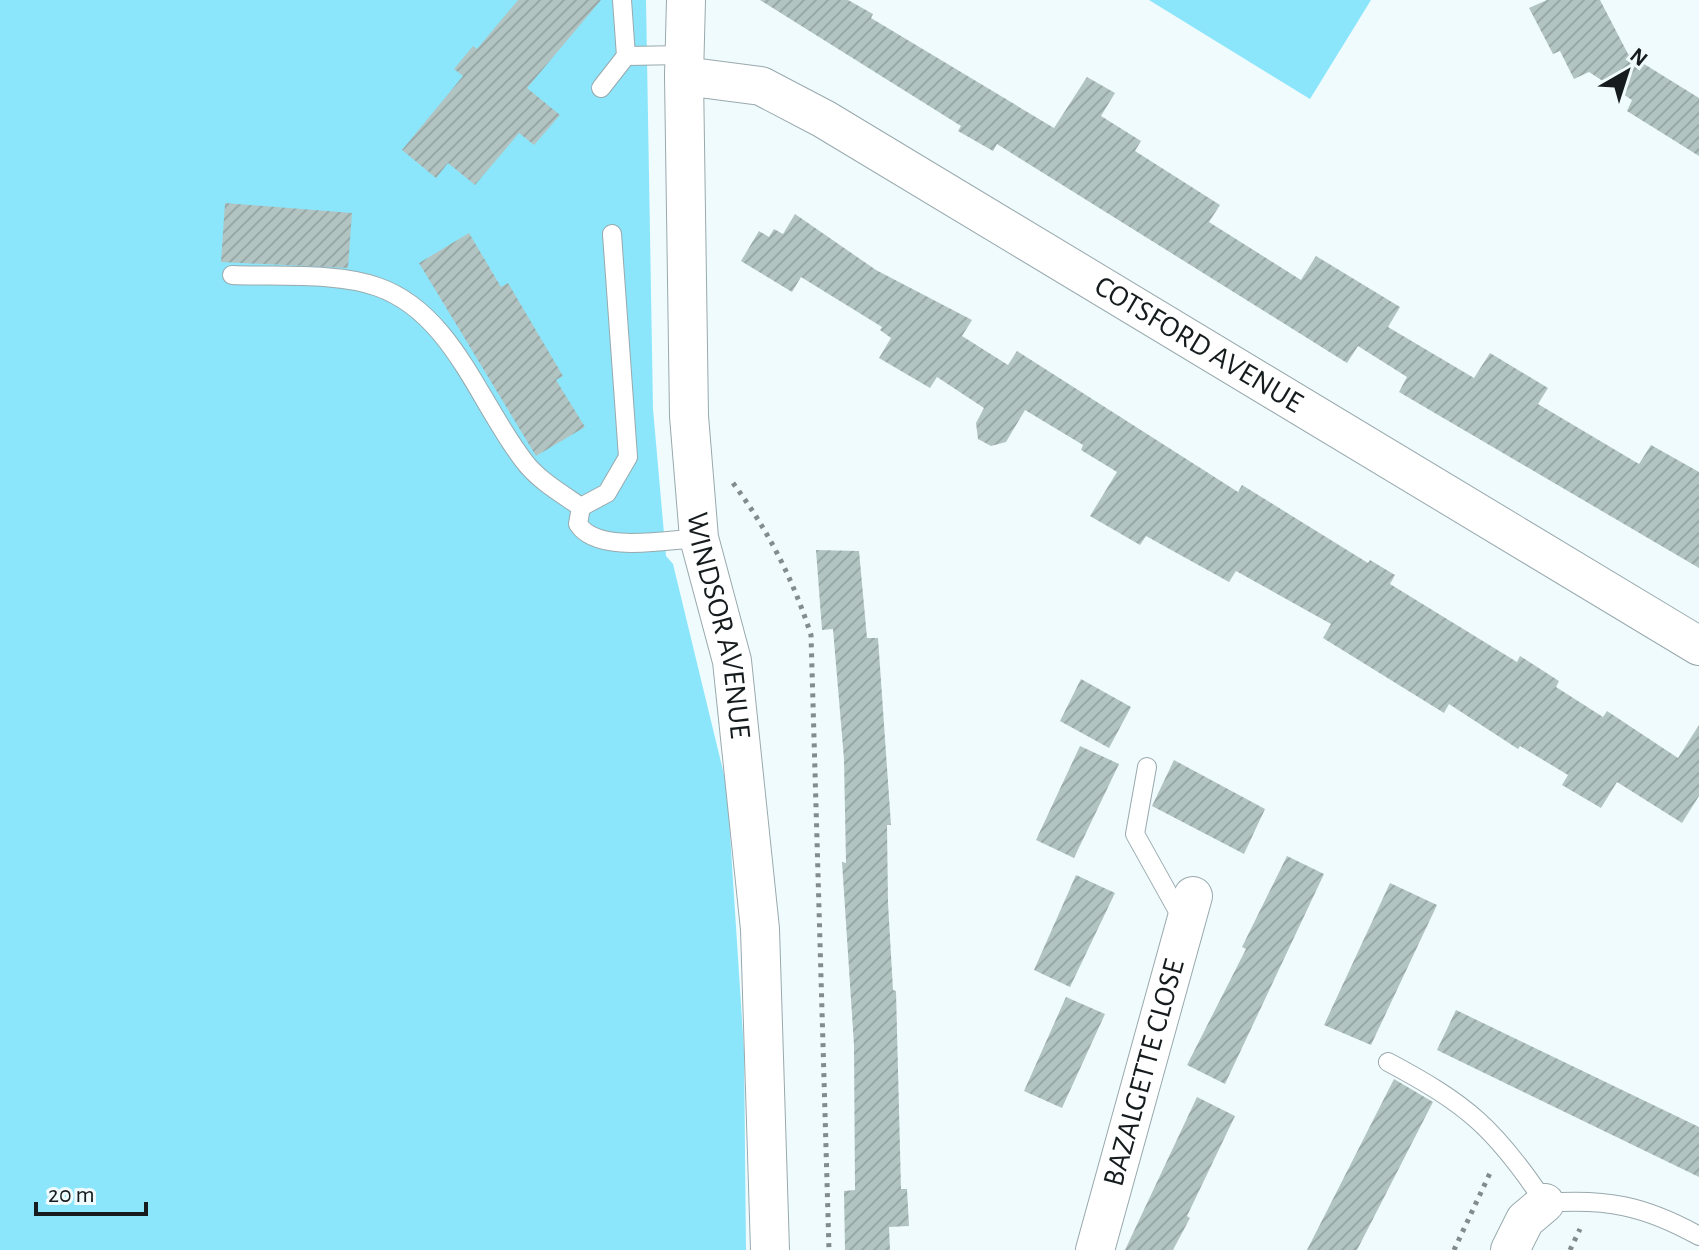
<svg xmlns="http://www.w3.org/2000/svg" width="1699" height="1250" viewBox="0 0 1699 1250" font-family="'Alegreya Sans',sans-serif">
<defs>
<pattern id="building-hatch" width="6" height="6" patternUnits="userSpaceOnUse" patternTransform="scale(2)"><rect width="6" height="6" fill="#b1c4c2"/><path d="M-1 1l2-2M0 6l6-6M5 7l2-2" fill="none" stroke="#98a8a6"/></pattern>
</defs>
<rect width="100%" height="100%" fill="#f0fbfe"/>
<g fill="#8be6fb">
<polygon points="0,0 646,0 653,409 666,556 673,564 727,787 744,1051 746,1250 0,1250"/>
<polygon points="1149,0 1371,0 1310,99"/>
</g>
<g fill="url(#building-hatch)">
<polygon points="518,0 601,0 527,88 560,115 534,145 519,133 475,185 448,163 436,178 402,150 463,76 454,69 473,46 477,49"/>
<polygon points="760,0 848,0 873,14 871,18 1054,128 1087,77 1115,93 1101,116 1141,141 1135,151 1220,205 1209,222 1301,280 1316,256 1400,307 1388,327 1474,378 1490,353 1548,388 1538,404 1639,464 1651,445 1699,472 1699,568 1399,392 1407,377 1358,346 1347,363 997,144 993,151 958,131 961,126"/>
<polygon points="1547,0 1600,0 1628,54 1699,98 1699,156 1627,111 1632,100 1589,72 1574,79 1560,51 1553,54 1529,8"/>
<polygon points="225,203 352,213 348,268 221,262"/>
<polygon points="795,214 876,270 972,320 962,336 1008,365 1017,351 1238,492 1242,485 1368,563 1370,560 1395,575 1390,584 1517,662 1520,656 1559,681 1556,687 1603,717 1607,711 1678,758 1699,725 1699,796 1682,823 1617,782 1601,808 1562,785 1568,775 1520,746 1518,749 1449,704 1444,713 1323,638 1331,624 1236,571 1229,582 1146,536 1140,545 1090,516 1117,472 1081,450 1083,445 1025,410 1006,442 991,446 978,439 976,423 984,408 937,377 930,388 879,358 891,338 880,330 882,327 801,277 792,292 741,261 759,231 769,237 774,229 783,234"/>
<polygon points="469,233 501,287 508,283 563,376 556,380 585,427 536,456 419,263"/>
<polygon points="816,550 859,551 867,638 878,638 891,825 887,825 888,903 893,990 896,991 901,1189 907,1189 909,1226 889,1227 890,1250 845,1250 844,1191 855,1190 854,1045 842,862 846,863 844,759 833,629 822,630"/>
<polygon points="1081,679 1131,707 1109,748 1060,721"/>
<polygon points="1080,746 1119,764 1074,858 1036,840"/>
<polygon points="1174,760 1265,809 1244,854 1152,806"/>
<polygon points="1287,856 1324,874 1225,1084 1187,1065 1246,949 1242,947"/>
<polygon points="1076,875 1115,893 1070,987 1034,970"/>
<polygon points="1390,883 1437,905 1371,1045 1324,1025"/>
<polygon points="1066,997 1105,1014 1062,1108 1024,1091"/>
<polygon points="1456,1010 1699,1127 1699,1177 1437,1050"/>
<polygon points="1394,1079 1433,1102 1357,1250 1307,1250"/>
<polygon points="1197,1097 1235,1116 1187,1216 1190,1218 1173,1250 1125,1250"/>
</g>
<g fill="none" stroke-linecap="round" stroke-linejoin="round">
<defs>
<g id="service">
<polyline points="622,0 626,56"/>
<polyline points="601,88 626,56 684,55"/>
<path d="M232 275C275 277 338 272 378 287 452 313 479 403 524 461 538 480 562 494 581 507L578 524C597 554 666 540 699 538"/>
<polyline points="581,507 607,493 628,457 612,234"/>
<polyline points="1147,767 1135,834 1184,922"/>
<path d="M1388 1062C1467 1104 1495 1128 1545 1203 1606 1198 1645 1206 1699 1236"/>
</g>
<g id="minor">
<path id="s1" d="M686 0 684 76 689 416 699 538 732 661 760 929 770 1250"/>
<path id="s2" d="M684 76 761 86 824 119 1699 646"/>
<path id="s3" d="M1095 1250 1193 896"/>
<polyline points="1510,1250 1525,1220 1545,1203"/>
</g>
</defs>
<use href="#service" stroke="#98a9ad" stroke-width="20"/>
<use href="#minor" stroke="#98a9ad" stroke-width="40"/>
<g stroke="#828b8d" stroke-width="5" stroke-dasharray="4 6" stroke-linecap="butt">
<path d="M733 483C768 530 793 579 811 635L829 1250"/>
<polyline points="1454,1250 1491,1171"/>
<polyline points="1570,1250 1580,1229"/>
</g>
<use href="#service" stroke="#fff" stroke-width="18"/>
<use href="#minor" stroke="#fff" stroke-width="38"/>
</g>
<g text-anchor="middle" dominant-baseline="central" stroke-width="7" stroke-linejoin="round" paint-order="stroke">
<g font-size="30" fill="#161c1e" stroke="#f0fbfe">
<text stroke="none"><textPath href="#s2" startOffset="586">COTSFORD AVENUE</textPath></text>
<text stroke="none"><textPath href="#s1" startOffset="628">WINDSOR AVENUE</textPath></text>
<text stroke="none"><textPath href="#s3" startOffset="184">BAZALGETTE CLOSE</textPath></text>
</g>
</g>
<g transform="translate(1627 72) rotate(39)" stroke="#f0fbfe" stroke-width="6" paint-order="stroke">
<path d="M0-6L14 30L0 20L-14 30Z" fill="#161c1e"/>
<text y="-12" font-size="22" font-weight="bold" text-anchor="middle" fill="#161c1e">N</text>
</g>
<path d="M36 1202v12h110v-12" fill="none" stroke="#161c1e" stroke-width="4"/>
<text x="48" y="1202" font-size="24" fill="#161c1e" stroke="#f0fbfe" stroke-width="6" paint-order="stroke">20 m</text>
</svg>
